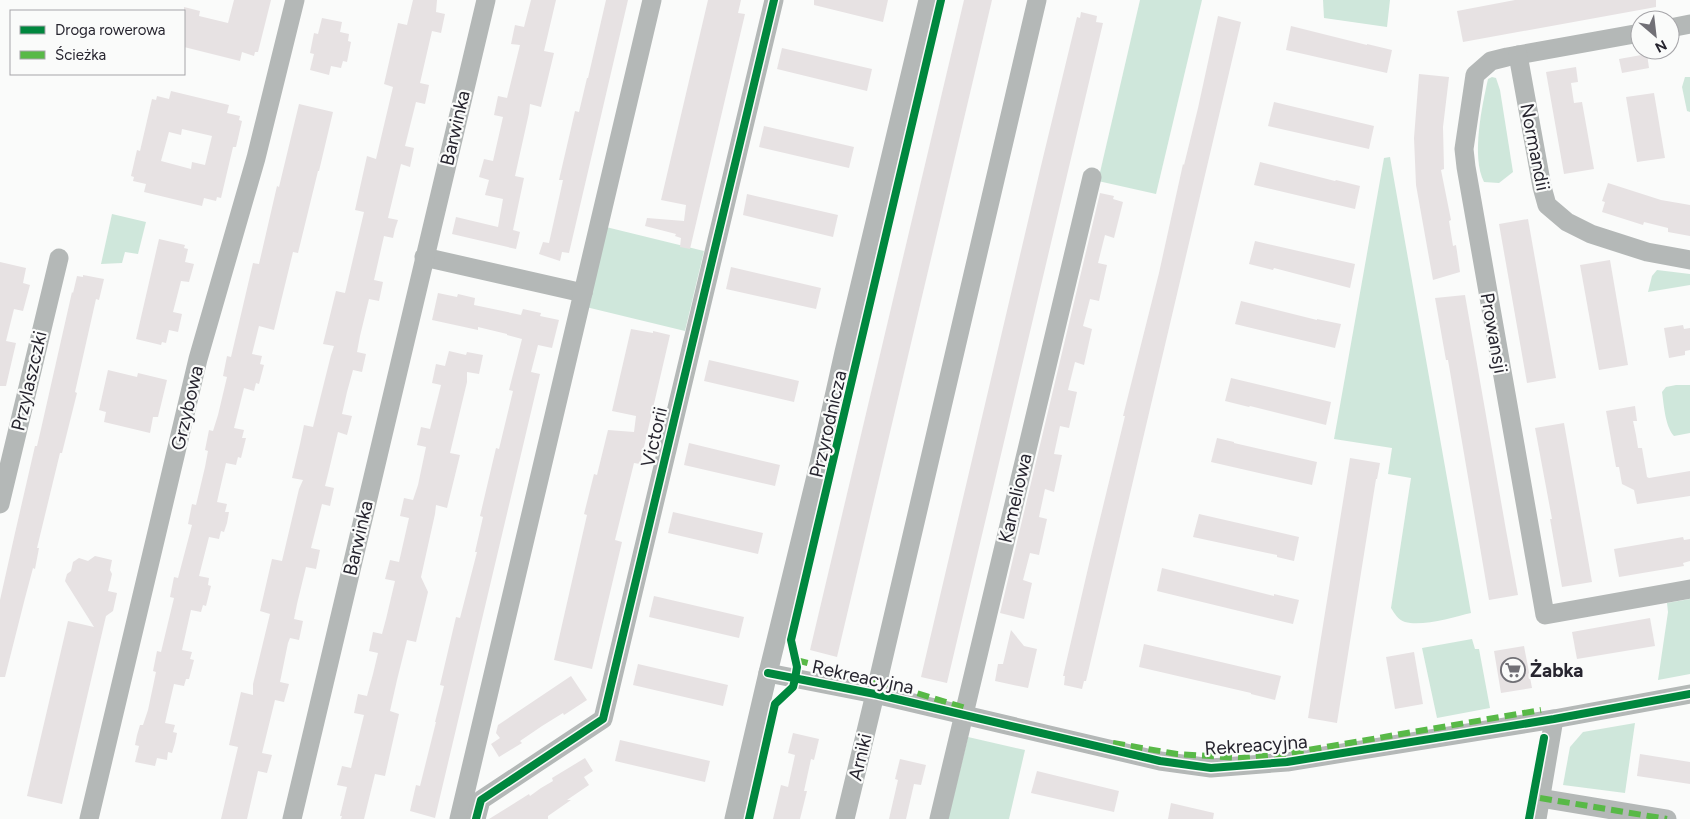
<svg xmlns="http://www.w3.org/2000/svg" width="1690" height="819" viewBox="0 0 1690 819" font-family="Figtree,sans-serif">
<rect width="100%" height="100%" fill="#fafbfa"/>
<g fill="#cfe7db">
<polygon points="1140,0 1202,0 1156,194 1098,181"/>
<polygon points="1323,0 1390,0 1387,27 1324,18"/>
<path d="M1492 77 1496 78 1500 90 1513 172 1499 183 1484 182C1471 157 1482 106 1488 79Z"/>
<polygon points="1685,77 1690,77 1690,112 1687,111 1682,87"/>
<path d="M1390 157 1471 613C1454 617 1422 627 1405 622 1398 620 1395 614 1391 608L1411 478 1388 474 1392 448 1334 439 1384 158Z"/>
<polygon points="112,214 146,222 138,254 125,252 122,263 101,264"/>
<polygon points="606,227 704,251 685,331 586,307"/>
<polygon points="1657,270 1690,274 1690,285 1648,292 1652,276"/>
<path d="M1676 385H1690V433L1674 436C1665 426 1664 405 1662 392L1666 387Z"/>
<polygon points="1690,599 1690,674 1658,680 1668,612 1667,603"/>
<polygon points="1472,639 1475,649 1479,649 1490,708 1437,718 1422,648"/>
<polygon points="1635,723 1625,793 1563,785 1570,747 1583,732"/>
<polygon points="968,737 1025,750 1009,819 948,819"/>
</g>
<g fill="#e7e2e3" fill-rule="evenodd">
<polygon points="234,0 271,0 258,52 255,52 254,56 242,52 240,61 184,47 184,7 200,11 199,16 228,23"/>
<polygon points="413,0 437,0 436,12 445,14 441,33 432,31 420,83 429,85 427,95 425,104 416,102 405,146 414,148 410,167 401,164 388,218 398,220 395,229 393,238 384,236 374,280 383,282 379,301 369,299 360,336 357,352 366,354 362,372 353,370 347,392 342,414 352,416 347,435 338,432 329,470 325,486 334,488 330,506 322,504 311,548 320,550 316,569 306,567 297,604 294,619 303,621 299,640 290,638 288,643 280,682 289,684 284,702 275,700 262,753 272,755 267,773 258,771 247,819 221,819 238,747 229,745 241,692 253,695 253,684 270,614 260,611 272,559 282,561 299,489 303,480 292,478 300,444 304,425 313,427 331,355 334,346 323,344 336,291 345,293 364,212 355,210 367,156 376,159 393,87 384,84 398,23 407,25"/>
<polygon points="531,0 556,0 544,51 554,53 541,107 530,104 529,113 515,176 524,178 513,230 520,232 516,249 452,234 456,217 498,227 503,199 485,195 489,180 479,177 484,159 493,161 503,117 494,115 498,96 507,98 520,45 511,44 515,25 524,27"/>
<polygon points="606,0 628,0 569,253 562,252 560,261 539,254 543,242 549,243 563,180 559,180 575,111 579,112 587,78 588,78"/>
<polygon points="708,0 741,0 738,13 745,14 690,249 680,247 681,238 675,236 676,234 645,226 647,218 684,221 686,205 661,200"/>
<polygon points="814,0 888,0 883,22 814,5"/>
<polygon points="964,0 992,0 837,657 810,650"/>
<polygon points="1515,0 1656,0 1656,7 1463,42 1457,11"/>
<polygon points="1081,12 1097,16 1096,22 1103,23 947,683 921,677 1040,170 1077,17 1080,18"/>
<polygon points="1218,16 1241,22 1086,681 1084,681 1082,689 1064,685 1065,676 1063,676 1089,564 1125,416 1123,416 1159,273 1183,164 1184,165 1198,108"/>
<polygon points="322,18 342,22 340,32 349,34 348,41 351,42 347,62 343,61 341,68 331,66 329,75 310,70 314,54 310,53 314,33 318,34"/>
<polygon points="1291,26 1367,45 1367,44 1392,50 1387,73 1286,50"/>
<polygon points="782,48 872,69 867,91 777,69"/>
<polygon points="1647,54 1649,68 1622,73 1619,59"/>
<polygon points="1576,67 1578,82 1571,83 1574,103 1582,102 1594,169 1564,174 1546,72"/>
<polygon points="1419,74 1449,77 1443,127 1444,169 1441,170 1451,220 1449,221 1453,246 1456,245 1460,272 1433,280 1416,185 1414,138"/>
<path d="M171 91 229 105 227 113 240 116 239 120 242 121 236 147H233L221 198 217 197 216 201 204 198 202 206 144 192 146 184 133 181 134 177 131 176 137 150 140 151 152 99 156 100 157 96 169 99ZM182 129 212 136 205 165 192 162 191 169 161 161 169 132 181 135Z"/>
<polygon points="1654,93 1665,158 1637,162 1626,97"/>
<polygon points="1274,102 1374,126 1369,149 1268,126"/>
<polygon points="299,104 333,112 319,171 318,171 298,253 293,252 274,330 259,326 252,354 262,356 260,364 264,365 259,384 256,383 254,391 244,388 234,428 244,430 242,438 246,438 241,458 238,457 236,465 226,463 219,493 217,502 227,504 225,512 229,512 227,523 224,532 221,531 219,539 209,537 199,576 209,578 208,585 211,586 206,606 203,605 201,612 191,610 182,650 192,652 190,659 194,660 189,679 186,679 184,686 174,684 167,714 165,723 175,725 173,732 177,733 175,743 172,753 168,752 167,760 157,758 155,766 135,762 139,746 135,745 137,735 140,725 143,725 148,710 156,672 153,671 157,651 161,652 174,598 170,597 174,577 178,578 192,525 188,524 192,504 196,505 205,467 208,451 205,450 209,430 213,431 218,415 227,377 223,376 227,356 231,357 253,263 259,264 277,186 279,187"/>
<polygon points="764,126 854,147 849,168 759,147"/>
<polygon points="1260,162 1335,181 1336,180 1360,186 1355,209 1254,185"/>
<polygon points="1608,183 1661,200 1690,205 1690,236 1668,232 1668,228 1644,222 1643,225 1602,212 1605,202 1602,201"/>
<polygon points="1100,193 1114,196 1113,199 1123,202 1114,238 1105,235 1098,263 1107,265 1099,301 1090,299 1083,326 1092,329 1084,365 1075,362 1068,390 1077,392 1069,428 1060,426 1054,454 1062,455 1054,492 1045,489 1039,517 1047,519 1039,555 1030,553 1023,580 1032,583 1024,619 1000,613"/>
<polygon points="747,194 838,215 833,237 743,215"/>
<polygon points="1528,219 1556,378 1527,383 1499,224"/>
<polygon points="159,239 185,245 184,248 188,249 185,262 194,264 189,282 181,281 173,312 182,314 178,332 169,330 166,343 162,342 161,345 136,339"/>
<polygon points="1255,241 1355,264 1350,288 1274,268 1273,270 1249,264"/>
<polygon points="1610,260 1628,365 1599,370 1580,265"/>
<polygon points="0,262 26,268 23,283 30,285 23,311 14,309 6,341 16,343 6,386 0,386"/>
<polygon points="731,267 821,288 816,309 726,289"/>
<polygon points="83,275 104,279 99,300 96,299 75,392 77,393 62,453 60,453 37,548 39,548 35,569 33,568 25,598 5,677 0,677 0,600 15,533 35,446 37,446 41,429 72,292 73,293 77,276 83,277"/>
<polygon points="438,293 457,297 458,294 475,298 474,305 498,310 521,315 523,309 541,313 540,316 559,320 552,348 538,345 531,372 540,374 435,818 410,811 416,785 420,786 436,722 435,722 444,686 440,685 456,617 460,618 477,552 475,552 483,517 480,516 496,448 499,449 513,391 509,390 522,339 507,335 507,334 478,327 478,330 432,320"/>
<polygon points="1465,295 1506,530 1518,595 1489,600 1448,360 1446,360 1435,298"/>
<polygon points="1241,301 1317,320 1317,319 1341,324 1335,348 1235,324"/>
<polygon points="1683,325 1684,329 1690,328 1690,350 1685,351 1685,355 1669,358 1664,328"/>
<polygon points="631,329 653,333 653,331 670,335 640,464 634,463 615,540 622,542 592,669 554,660 587,515 584,514 594,474 597,475 608,430 634,432 636,416 612,411"/>
<polygon points="449,351 466,355 467,352 483,355 479,374 467,372 467,382 450,453 460,455 447,508 436,505 435,514 421,577 428,592 416,642 407,640 397,680 390,711 399,714 385,776 375,774 364,819 341,819 342,816 340,816 347,787 337,785 342,766 351,768 364,715 354,713 358,694 367,696 373,674 378,653 369,651 373,632 382,634 386,619 395,581 385,579 390,560 399,562 409,518 400,516 404,498 413,500 418,485 426,447 417,445 421,427 430,429 441,385 432,383 436,364 445,366"/>
<polygon points="709,360 799,381 794,402 704,381"/>
<polygon points="108,370 137,377 138,373 167,380 158,417 153,417 150,433 104,422 106,412 99,410"/>
<polygon points="1231,378 1331,402 1326,425 1250,406 1249,407 1225,401"/>
<polygon points="1635,406 1637,421 1633,421 1636,435 1638,448 1642,448 1647,477 1649,478 1690,471 1690,496 1637,504 1634,490 1622,484 1619,467 1616,467 1606,411"/>
<polygon points="1564,423 1592,582 1562,587 1550,519 1552,519 1535,428"/>
<polygon points="1217,438 1234,442 1234,443 1317,462 1312,485 1211,462"/>
<polygon points="689,443 780,465 775,486 684,465"/>
<polygon points="1350,458 1380,463 1377,479 1376,479 1337,723 1308,718"/>
<polygon points="673,512 763,533 758,554 668,533"/>
<polygon points="1199,514 1299,537 1294,561 1277,557 1277,555 1193,537"/>
<polygon points="1683,537 1684,540 1690,539 1690,561 1683,563 1684,566 1619,577 1614,549"/>
<polygon points="95,556 112,560 110,570 112,574 108,591 117,593 113,611 106,616 62,804 27,796 68,621 94,627 65,581 67,574 71,571 73,562 79,558 88,561"/>
<polygon points="1162,568 1274,596 1274,594 1299,600 1293,624 1157,591"/>
<polygon points="654,596 744,617 739,638 649,617"/>
<polygon points="1650,618 1655,646 1577,659 1572,632"/>
<polygon points="1011,630 1024,646 1037,649 1028,688 995,681 998,664 1003,664"/>
<polygon points="1144,644 1281,676 1275,700 1251,694 1251,693 1139,667"/>
<polygon points="1524,646 1532,688 1501,693 1494,651"/>
<polygon points="1414,652 1423,704 1395,709 1386,657"/>
<polygon points="638,664 728,685 723,706 633,685"/>
<polygon points="571,676 587,700 564,715 563,713 542,726 520,741 522,743 499,757 491,744 500,738 496,733 498,725"/>
<polygon points="793,733 819,739 814,760 811,759 804,791 807,791 800,819 773,819 781,785 788,787 795,755 788,753"/>
<polygon points="620,740 710,761 705,782 615,761"/>
<polygon points="1640,754 1690,762 1690,784 1637,776"/>
<polygon points="585,758 593,771 584,777 589,785 567,800 571,800 548,816 548,819 489,819 529,794 530,796 541,788 553,781 552,778"/>
<polygon points="900,759 926,765 921,785 914,784 906,819 889,819 898,780 895,779"/>
<polygon points="1037,771 1119,791 1114,812 1031,793"/>
<polygon points="1171,803 1214,813 1213,819 1168,819"/>
</g>
<g fill="none" stroke-linecap="round" stroke-linejoin="round">
<g stroke="#b4b8b7" stroke-width="19">
<polyline points="1670,28 1690,24"/>
<polyline points="1640,33 1507,57 1491,61 1475,75 1464,149 1466,167 1545,615 1690,589"/>
<polyline points="1518,55 1542,187 1547,205 1567,222 1591,234 1647,252 1690,260"/>
<polyline points="424,257 583,293"/>
<polyline points="0,504 59,258"/>
<polyline points="768,673 875,694 1160,761 1211,768 1287,762 1554,719 1690,694"/>
<polyline points="1540,798 1667,819"/>
<polyline points="89,819 198,359 256,158 295,0"/>
<polyline points="292,819 486,0"/>
<polyline points="459,819 652,0"/>
<polyline points="476,819 481,800 603,719 774,0"/>
<polyline points="734,819 768,673 819,464 844,352 928,0"/>
<polyline points="845,819 875,694 1037,0"/>
<polyline points="939,819 1092,177"/>
<polyline points="1537,819 1554,719"/>
</g>
<g stroke="#58b947" stroke-width="6" stroke-dasharray="12 6" stroke-linecap="butt">
<polyline points="796,660 878,681 965,708"/>
<polyline points="1113,743 1177,754 1241,758 1285,754 1541,710"/>
<polyline points="1540,798 1667,819"/>
</g>
<defs>
<g id="cycleway">
<polyline points="768,673 875,694 1160,761 1211,768 1287,762 1554,719 1690,694"/>
<polyline points="476,819 481,800 603,719 774,0"/>
<polyline points="749,819 775,704 793,687 795,679 797,667 791,640 941,0"/>
<polyline points="1529,819 1544,738"/>
</g>
</defs>
<use href="#cycleway" stroke="#fafbfa" stroke-width="11"/>
<use href="#cycleway" stroke="#00873e" stroke-width="8"/>
</g>
<defs>
<symbol id="supermarket-ring" viewBox="-11 -11 22 22"><circle r="9.5" fill="#fafbfa" stroke="#717076" stroke-width="1.5"/><path d="M-6-5.5h2.5l.6 2H6L4.5 2H-2.5L-4.4-4H-6ZM-1.5 3.2a1.3 1.3 0 1 0 .1 0ZM3 3.2a1.3 1.3 0 1 0 .1 0Z" fill="#717076"/></symbol>
</defs>
<g fill-rule="evenodd">
<use href="#supermarket-ring" x="1499" y="656" width="28" height="28"/>
</g>
<g text-anchor="middle" dominant-baseline="central" stroke-width="4.5" stroke-linejoin="round" paint-order="stroke">
<g font-size="19" fill="#27252f" stroke="#fafbfa">
<text transform="translate(455 128) rotate(-77)">Barwinka</text>
<text transform="translate(1535 147) rotate(79)">Normandii</text>
<text transform="translate(1494 333) rotate(80)">Prowansji</text>
<text transform="translate(29 381) rotate(-77)">Przylaszczki</text>
<text transform="translate(187 408) rotate(-77)">Grzybowa</text>
<text transform="translate(828 424) rotate(-77)">Przyrodnicza</text>
<text transform="translate(654 437) rotate(-77)">Victorii</text>
<text transform="translate(1015 498) rotate(-77)">Kameliowa</text>
<text transform="translate(358 538) rotate(-77)">Barwinka</text>
<text transform="translate(863 677) rotate(12)">Rekreacyjna</text>
<text transform="translate(1256 745) rotate(-4)">Rekreacyjna</text>
<text transform="translate(860 757) rotate(-77)">Arniki</text>
</g>
<g font-size="19" font-weight="bold" fill="#27252f" stroke="#fafbfa" text-anchor="start">
<text x="1530" y="670">Żabka</text>
</g>
</g>
<rect x="10" y="10" width="175" height="65" fill="#fafbfa" stroke="#a6a5a9"/>
<rect x="20" y="26" width="25" height="8" fill="#00873e" stroke="#a6a5a9"/>
<text x="55" y="35" font-size="15" fill="#27252f">Droga rowerowa</text>
<rect x="20" y="51" width="25" height="8" fill="#58b947" stroke="#a6a5a9"/>
<text x="55" y="60" font-size="15" fill="#27252f">Ścieżka</text>
<g transform="translate(1655 35) rotate(152)"><circle r="24" fill="#fafbfa" stroke="#a6a5a9"/>
<path d="M0-4L9 19L0 12L-9 19Z" fill="#717076"/>
<text y="-8" font-size="14" font-weight="bold" text-anchor="middle" fill="#27252f">N</text>
</g>
</svg>
